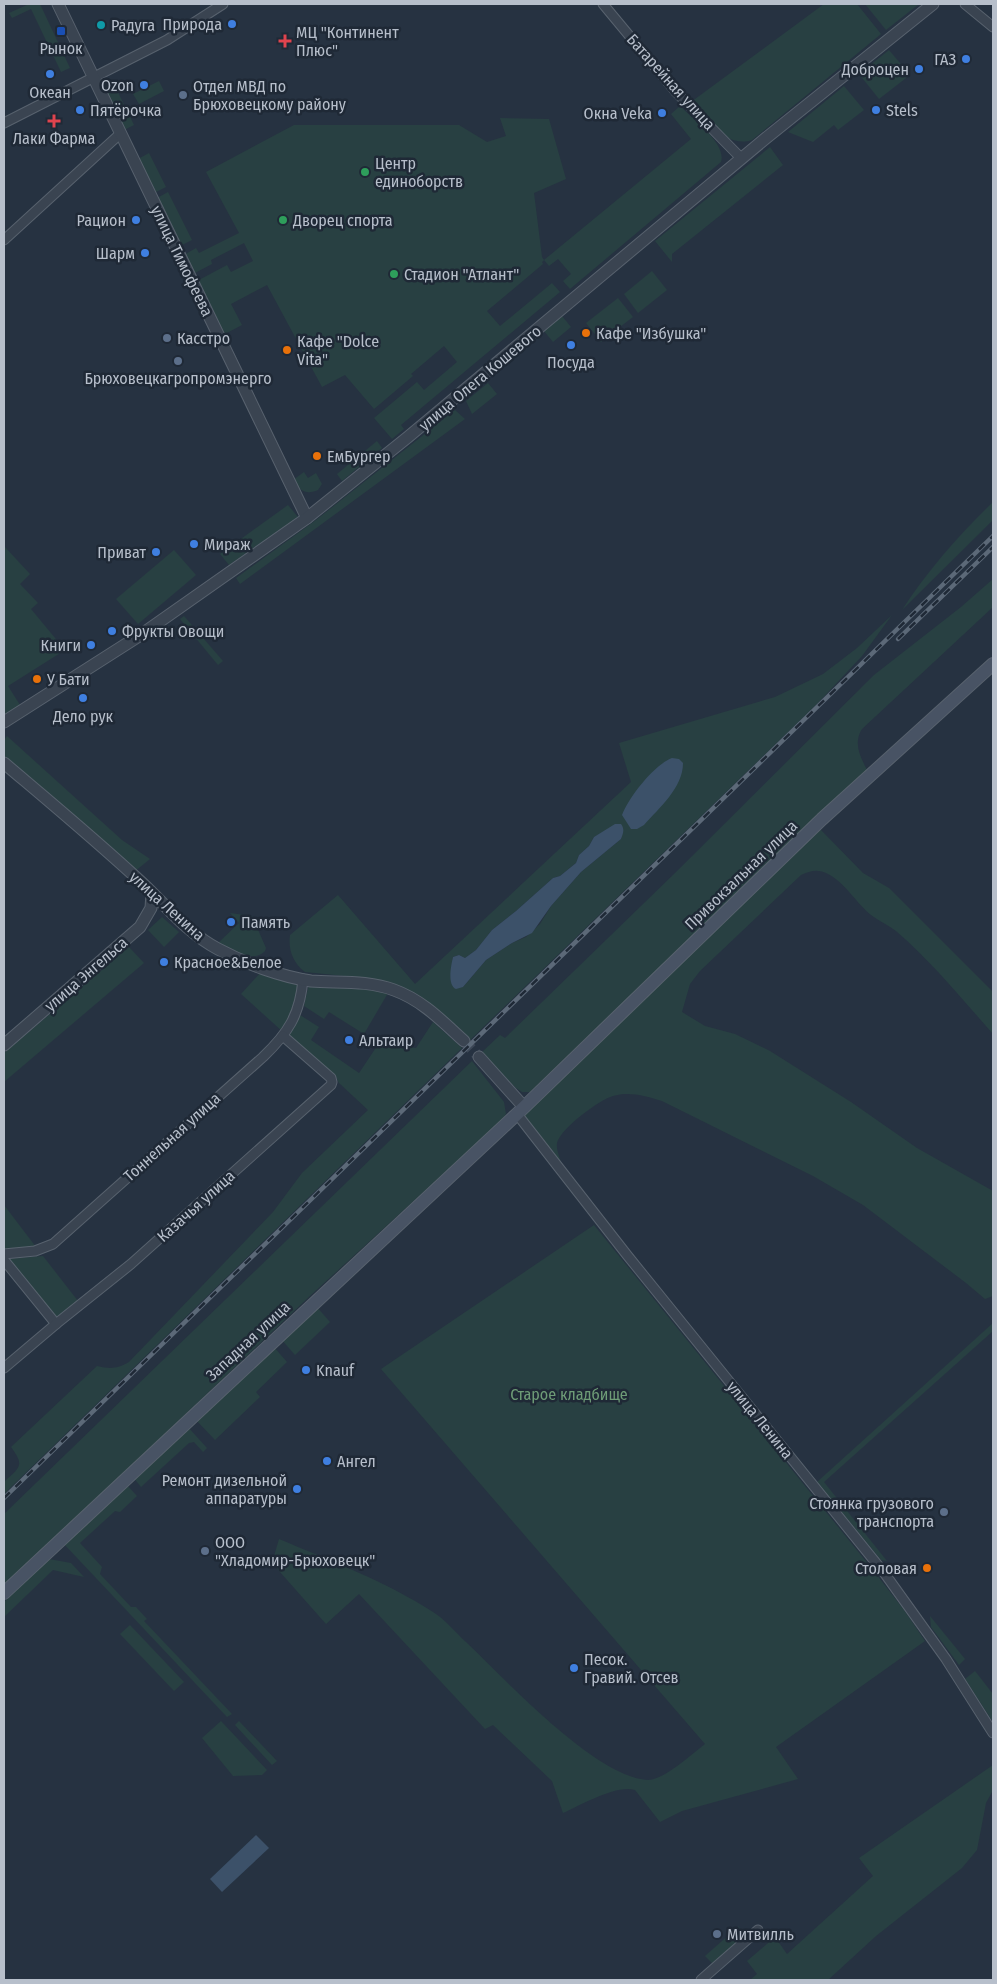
<svg xmlns="http://www.w3.org/2000/svg" width="997" height="1984" viewBox="0 0 997 1984" font-family="'Fira Sans Condensed',sans-serif">
<rect width="100%" height="100%" fill="#263241"/>
<g fill="#284042" fill-rule="evenodd">
<polygon points="29,4 40,4 70,68 61,72 31,9 12,18 9,13"/>
<path d="M824 4H857L881 34 752 140C726 149 707 118 691 102Z"/>
<polygon points="865,4 919,4 886,30"/>
<polygon points="889,50 910,75 879,99 859,74"/>
<polygon points="159,81 164,91 139,104 133,94"/>
<polygon points="113,82 134,125 124,130 103,87"/>
<polygon points="844,86 864,110 838,130 834,125 813,142 788,132"/>
<path d="M680 106C693 119 727 144 721 162L570 289 563 281 571 274 558 259 549 266 544 260 542 262 543 264 487 311 500 326 552 283 560 292 401 425 404 429 392 439 374 418 417 382 424 390 457 362 444 346 411 374 413 376 374 409 345 375 322 387 267 285 231 304 242 325 223 335 197 281 227 265 231 272 253 261 244 243 211 260 212 264 193 274 184 255 196 248 199 253 239 233 206 172 294 125H459L487 142 506 136 500 118 549 119 566 179 534 193 542 257 544 260 691 139 671 114Z"/>
<polygon points="770,147 783,165 672,254 672,262 655,241"/>
<polygon points="149,153 166,187 154,193 138,159"/>
<polygon points="168,192 192,240 180,246 157,198"/>
<polygon points="652,271 667,290 638,313 624,294"/>
<polygon points="618,298 633,317 612,333 609,329 605,332 608,337 601,342 586,323"/>
<polygon points="562,316 571,327 553,342 544,331"/>
<polygon points="488,383 497,394 472,414 466,401"/>
<polygon points="455,410 465,419 240,584 236,578 316,520"/>
<polygon points="377,441 382,448 342,481 337,474"/>
<path d="M304 472 308 478 316 473 322 484 318 490C307 495 298 491 293 480Z"/>
<path d="M993 502V520L902 610C928 570 959 535 993 502Z"/>
<polygon points="288,505 298,517 229,565 220,554"/>
<polygon points="4,546 30,574 20,584 38,603 31,609 65,650 8,686 20,705 4,715"/>
<polygon points="174,550 196,575 138,624 116,599"/>
<path d="M993 579V607L862 729C853 743 860 756 867 770L530 1092H522L516 1088 481 1053 500 1035 505 1038 675 873 874 675 961 607Z"/>
<path d="M892 615 862 656 818 703 469 1041 374 979 305 972C293 963 288 950 290 935L338 895 415 984 631 782 619 743 775 697 823 674 857 648ZM623 829 621 839 581 872 551 906 540 924 526 937 512 943 486 960 463 987 452 971 453 957 459 955 465 958 476 950 492 930 516 911 553 878 560 876 576 863 579 855 589 846 594 837 604 832Z"/>
<polygon points="184,616 223,661 218,665 180,619"/>
<polygon points="7,736 122,840 150,859 134,872 4,758 4,740"/>
<path d="M820 829 863 873 889 888 993 992V1034C962 999 932 962 896 931 888 925 879 921 871 915 855 902 845 882 826 873 817 869 810 871 801 875L700 971 690 984 682 1012 705 1026 735 1034 770 1051 851 1102 917 1148 993 1191V1296L985 1299 966 1283 863 1205 813 1176 662 1101C647 1096 628 1091 613 1096 599 1100 560 1129 557 1143 556 1150 560 1158 562 1165L525 1117V1113Z"/>
<path d="M230 913 252 916 266 948 265 951C252 964 231 950 217 944L239 923Z"/>
<polygon points="162,917 179,932 164,947 148,930"/>
<polygon points="129,947 144,963 4,1082 4,1053"/>
<polygon points="262,971 299,982 298,999 283,1032 241,994"/>
<polygon points="309,984 366,988 388,993 364,1034 329,1012 324,1019 304,1006"/>
<path d="M300 1015 319 1027 311 1040 359 1073 379 1043 416 1048 433 1022 462 1048 4 1494V1482C20 1467 25 1466 11 1447L97 1366C110 1369 117 1369 129 1362L273 1212 302 1173 368 1110 339 1083 336 1077 288 1036Z"/>
<polygon points="472,1061 504,1102 506,1114 502,1120 311,1295 4,1586 4,1514"/>
<polygon points="4,1205 36,1247 4,1250"/>
<path d="M594 1225 873 1570 904 1610 925 1641 776 1747 798 1779 682 1811 660 1822 635 1790C617 1784 581 1805 563 1813L552 1781 493 1725 485 1729 359 1594 326 1624 272 1563 279 1539C331 1561 385 1581 433 1612 445 1619 455 1632 466 1642 505 1679 595 1777 648 1780 664 1780 692 1754 705 1744L381 1369Z"/>
<polygon points="43,1256 78,1301 56,1318 7,1259"/>
<polygon points="316,1306 330,1322 295,1355 281,1339"/>
<polygon points="993,1323 993,1331 824,1482 887,1561 881,1560 817,1482"/>
<polygon points="273,1346 287,1362 256,1392 260,1397 215,1440 195,1419"/>
<polygon points="187,1426 207,1448 203,1452 194,1442 189,1443 141,1487 133,1477"/>
<polygon points="126,1484 137,1496 120,1512 115,1511 80,1543 102,1567 100,1574 131,1607 136,1607 147,1619 144,1621 232,1714 227,1717 63,1543"/>
<polygon points="49,1559 71,1563 84,1577 53,1570 4,1617 4,1602"/>
<polygon points="930,1616 965,1659 959,1665 931,1627"/>
<polygon points="130,1625 184,1682 174,1691 120,1634"/>
<polygon points="975,1671 993,1694 993,1722 965,1679"/>
<polygon points="221,1721 267,1770 262,1775 233,1776 202,1738"/>
<polygon points="239,1721 277,1761 272,1765 235,1725"/>
<polygon points="993,1765 993,1790 986,1803 977,1850 962,1868 876,1936 828,1980 750,1980 757,1974 747,1961 775,1937 787,1954 873,1876 859,1858"/>
<polygon points="739,1926 741,1940 713,1964 705,1956"/>
</g>
<g fill="#3c5169">
<path d="M672 758 679 759 683 763C683 788 659 808 644 825L637 829H631L622 815C629 797 654 765 672 758Z"/>
<path d="M615 824H621C625 829 623 834 621 839L581 872 551 906 532 933 512 943 486 960 463 987 456 989C447 985 451 966 453 957L459 955 465 958 476 950 492 930 516 911 553 878 560 876 576 863 579 855 589 846 594 837Z"/>
<polygon points="256,1835 269,1848 222,1892 210,1879"/>
</g>
<g fill="none" stroke-linecap="round" stroke-linejoin="round">
<polyline stroke="#3c4756" stroke-width="11" stroke-dasharray="11 5.5" stroke-linecap="butt" points="464,1041 479,1057"/>
<defs>
<g id="minor">
<polyline points="603,4 676,92 741,158"/>
<polyline points="965,4 993,27"/>
<polyline points="4,123 167,40 223,4"/>
<polyline points="4,240 121,133"/>
<polyline points="517,1114 627,1255 885,1574 946,1659 993,1733"/>
<path d="M4 1254 35 1251 53 1244 263 1057C288 1033 300 1015 303 979"/>
<polyline points="4,1260 56,1324"/>
<polyline points="4,1368 56,1324 131,1264 331,1085 332,1082 331,1078 283,1036"/>
<polyline points="701,1980 758,1930"/>
</g>
<g id="tertiary">
<polyline points="58,4 307,518"/>
<polyline points="4,722 142,634 307,518 408,437 766,138 933,4"/>
<path d="M4 763C50 802 97 841 141 882 166 905 187 933 218 949 244 963 282 977 311 981 338 983 368 980 394 990 422 1000 442 1021 464 1041"/>
<polyline points="4,1045 140,927 151,908 152,893"/>
<polyline points="479,1057 524,1107"/>
</g>
<polyline id="secondary" points="4,1593 517,1114 822,819 993,664"/>
</defs>
<use href="#minor" stroke="#58626e" stroke-width="11"/>
<use href="#tertiary" stroke="#58626e" stroke-width="13"/>
<use href="#secondary" stroke="#58626e" stroke-width="14"/>
<use href="#minor" stroke="#3a4451" stroke-width="9"/>
<use href="#tertiary" stroke="#3a4451" stroke-width="11"/>
<use href="#secondary" stroke="#485364" stroke-width="12"/>
<defs>
<g id="rail">
<polyline points="898,639 993,547"/>
<polyline points="4,1498 993,536"/>
</g>
</defs>
<use href="#rail" stroke="#5c6978" stroke-width="4.5"/>
<use href="#rail" stroke="#1f2936" stroke-width="2.5" stroke-dasharray="8" stroke-linecap="butt"/>
</g>
<g fill="#3f7fe0" stroke="#1f2936" stroke-width="2">
<circle cx="232" cy="24" r="5"/>
<circle cx="966" cy="59" r="5"/>
<circle cx="919" cy="69" r="5"/>
<circle cx="50" cy="74" r="5"/>
<circle cx="144" cy="85" r="5"/>
<circle cx="80" cy="110" r="5"/>
<circle cx="876" cy="110" r="5"/>
<circle cx="662" cy="113" r="5"/>
<circle cx="136" cy="220" r="5"/>
<circle cx="145" cy="253" r="5"/>
<circle cx="571" cy="345" r="5"/>
<circle cx="194" cy="544" r="5"/>
<circle cx="156" cy="552" r="5"/>
<circle cx="112" cy="631" r="5"/>
<circle cx="91" cy="645" r="5"/>
<circle cx="83" cy="698" r="5"/>
<circle cx="231" cy="922" r="5"/>
<circle cx="164" cy="962" r="5"/>
<circle cx="349" cy="1040" r="5"/>
<circle cx="306" cy="1370" r="5"/>
<circle cx="327" cy="1461" r="5"/>
<circle cx="297" cy="1489" r="5"/>
<circle cx="574" cy="1668" r="5"/>
</g>
<circle fill="#0f9aa8" stroke="#1f2936" stroke-width="2" cx="101" cy="25" r="5"/>
<rect fill="#1a4fb4" stroke="#1f2936" stroke-width="2" x="56" y="26" width="10" height="10" rx="2.5"/>
<g fill="#e0444e" stroke="#1f2936" stroke-width="2">
<path d="M282.5 33.5h5v5h5v5h-5v5h-5v-5h-5v-5h5z"/>
<path d="M51.5 113.5h5v5h5v5h-5v5h-5v-5h-5v-5h5z"/>
</g>
<g fill="#5c6f8a" stroke="#1f2936" stroke-width="2">
<circle cx="183" cy="95" r="5"/>
<circle cx="167" cy="338" r="5"/>
<circle cx="178" cy="361" r="5"/>
<circle cx="944" cy="1512" r="5"/>
<circle cx="205" cy="1551" r="5"/>
<circle cx="717" cy="1934" r="5"/>
</g>
<g fill="#2e9e5b" stroke="#1f2936" stroke-width="2">
<circle cx="365" cy="172" r="5"/>
<circle cx="283" cy="220" r="5"/>
<circle cx="394" cy="274" r="5"/>
</g>
<g fill="#e8710a" stroke="#1f2936" stroke-width="2">
<circle cx="586" cy="333" r="5"/>
<circle cx="287" cy="350" r="5"/>
<circle cx="317" cy="456" r="5"/>
<circle cx="37" cy="679" r="5"/>
<circle cx="927" cy="1568" r="5"/>
</g>
<g text-anchor="middle" dominant-baseline="central" stroke-width="5" stroke-linejoin="round" paint-order="stroke">
<g font-size="16" fill="#b7bfcb" stroke="#1f2936" text-anchor="start">
<text x="222" y="24" text-anchor="end">Природа</text>
<text x="111" y="25">Радуга</text>
<text x="296" y="32">МЦ "Континент<tspan x="296" dy="18">Плюс"</tspan></text>
<text x="61" y="48" text-anchor="middle">Рынок</text>
<text x="956" y="59" text-anchor="end">ГАЗ</text>
<text x="909" y="69" text-anchor="end">Доброцен</text>
<text x="134" y="85" text-anchor="end">Ozon</text>
<text x="193" y="86">Отдел МВД по<tspan x="193" dy="18">Брюховецкому району</tspan></text>
<text x="50" y="92" text-anchor="middle">Океан</text>
<text x="90" y="110">Пятёрочка</text>
<text x="886" y="110">Stels</text>
<text x="652" y="113" text-anchor="end">Окна Veka</text>
<text x="54" y="138" text-anchor="middle">Лаки Фарма</text>
<text x="375" y="163">Центр<tspan x="375" dy="18">единоборств</tspan></text>
<text x="126" y="220" text-anchor="end">Рацион</text>
<text x="293" y="220">Дворец спорта</text>
<text x="135" y="253" text-anchor="end">Шарм</text>
<text x="404" y="274">Стадион "Атлант"</text>
<text x="596" y="333">Кафе "Избушка"</text>
<text x="177" y="338">Касстро</text>
<text x="297" y="341">Кафе "Dolce<tspan x="297" dy="18">Vita"</tspan></text>
<text x="571" y="362" text-anchor="middle">Посуда</text>
<text x="178" y="378" text-anchor="middle">Брюховецкагропромэнерго</text>
<text x="327" y="456">ЕмБургер</text>
<text x="204" y="544">Мираж</text>
<text x="146" y="552" text-anchor="end">Приват</text>
<text x="122" y="631">Фрукты Овощи</text>
<text x="81" y="645" text-anchor="end">Книги</text>
<text x="47" y="679">У Бати</text>
<text x="83" y="716" text-anchor="middle">Дело рук</text>
<text x="241" y="922">Память</text>
<text x="174" y="962">Красное&amp;Белое</text>
<text x="359" y="1040">Альтаир</text>
<text x="316" y="1370">Knauf</text>
<text x="337" y="1461">Ангел</text>
<text x="287" y="1480" text-anchor="end">Ремонт дизельной<tspan x="287" dy="18">аппаратуры</tspan></text>
<text x="934" y="1503" text-anchor="end">Стоянка грузового<tspan x="934" dy="18">транспорта</tspan></text>
<text x="215" y="1542">ООО<tspan x="215" dy="18">"Хладомир-Брюховецк"</tspan></text>
<text x="917" y="1568" text-anchor="end">Столовая</text>
<text x="584" y="1659">Песок.<tspan x="584" dy="18">Гравий. Отсев</tspan></text>
<text x="727" y="1934">Митвилль</text>
</g>
<g font-size="16" fill="#b7bfcb" stroke="#1f2936">
<text transform="translate(671 82) rotate(48)">Батарейная улица</text>
<text transform="translate(182 261) rotate(64)">улица Тимофеева</text>
<text transform="translate(480 378) rotate(-40)">улица Олега Кошевого</text>
<text transform="translate(741 875) rotate(-44)">Привокзальная улица</text>
<text transform="translate(167 906) rotate(42)">улица Ленина</text>
<text transform="translate(86 974) rotate(-41)">улица Энгельса</text>
<text transform="translate(172 1137) rotate(-42)">Тоннельная улица</text>
<text transform="translate(196 1206) rotate(-42)">Казачья улица</text>
<text transform="translate(248 1341) rotate(-43)">Западная улица</text>
<text transform="translate(760 1420) rotate(51)">улица Ленина</text>
</g>
<g font-size="16" fill="#6e9c77" stroke="#1f2936">
<text x="569" y="1394">Старое кладбище</text>
</g>
</g>
<rect width="997" height="1984" fill="none" stroke="#b7bfcb" stroke-width="10"/>
</svg>
